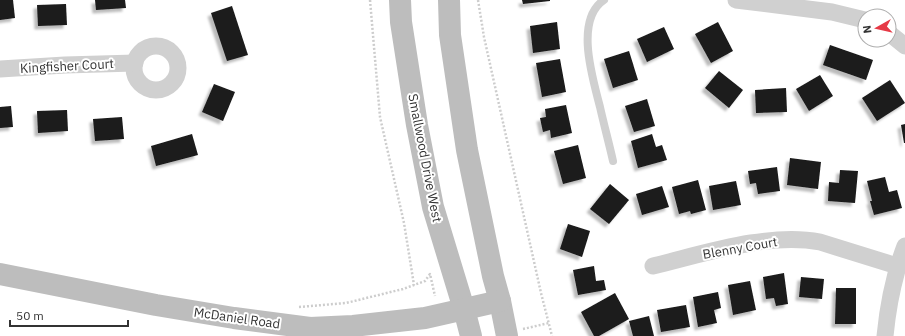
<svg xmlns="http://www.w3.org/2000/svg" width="905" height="336" viewBox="0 0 905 336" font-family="'IBM Plex Sans',sans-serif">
<defs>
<filter id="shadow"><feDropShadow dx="-3.5" dy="3.5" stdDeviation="1" flood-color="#0004"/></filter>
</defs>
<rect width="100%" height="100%" fill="#fff"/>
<g fill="#1a1a1a" filter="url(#shadow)">
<polygon points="0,0 13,0 15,18 0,20"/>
<polygon points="95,0 125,0 126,8 96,10"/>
<polygon points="522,0 550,0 550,1 523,4"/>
<polygon points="66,4 67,25 38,26 37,5"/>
<polygon points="232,6 248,55 227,61 211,13"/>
<polygon points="557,22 560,49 533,53 530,26"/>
<polygon points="718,22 733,51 711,63 695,34"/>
<polygon points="664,27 674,49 647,62 637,39"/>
<polygon points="830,45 873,60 866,80 823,65"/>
<polygon points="629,51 638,80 613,88 604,59"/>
<polygon points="560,59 566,92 542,97 536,63"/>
<polygon points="719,71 743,90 729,108 705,88"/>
<polygon points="820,75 833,96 809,111 796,89"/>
<polygon points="890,80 905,103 877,121 862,98"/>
<polygon points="214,84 235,92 223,121 202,112"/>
<polygon points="786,88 787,112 756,113 755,90"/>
<polygon points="647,99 655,126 634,132 625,106"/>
<polygon points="566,105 572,133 551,138 550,130 543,132 540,118 546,117 545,109"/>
<polygon points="11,106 13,127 0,128 0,107"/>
<polygon points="67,110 68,131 38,133 37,111"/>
<polygon points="122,117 124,139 95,141 93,119"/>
<polygon points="905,124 905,143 904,143 901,125"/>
<polygon points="192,134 198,155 156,166 151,146"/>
<polygon points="652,134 656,147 662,145 667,160 638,168 631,141"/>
<polygon points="578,145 586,178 563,184 554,151"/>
<polygon points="790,158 821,162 818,189 787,185"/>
<polygon points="777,167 780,191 758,194 756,183 750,184 748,171"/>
<polygon points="840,170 858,171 855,203 828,201 829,182 839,183"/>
<polygon points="885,177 889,192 897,190 902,208 874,215 870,201 872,201 867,181"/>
<polygon points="698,180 706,210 691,214 690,211 679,214 672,187"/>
<polygon points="736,181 741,205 713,210 709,186"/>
<polygon points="610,184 629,200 609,224 590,209"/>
<polygon points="662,186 669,207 642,215 636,194"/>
<polygon points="568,224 590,231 582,257 560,249"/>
<polygon points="594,266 596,281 604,280 606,290 578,295 573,270"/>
<polygon points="784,273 788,304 776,306 774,298 766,299 763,277"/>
<polygon points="801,277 824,279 822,299 799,297"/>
<polygon points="750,281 756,310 733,315 728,285"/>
<polygon points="836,288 856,288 856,324 835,324"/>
<polygon points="718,292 721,308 714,310 717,323 698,327 693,297"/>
<polygon points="615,293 629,319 599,336 594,336 581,312"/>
<polygon points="686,305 690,327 661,332 657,310"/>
<polygon points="649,316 654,336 633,336 629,321"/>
</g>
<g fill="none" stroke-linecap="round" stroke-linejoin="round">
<g stroke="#cdcdcd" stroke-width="2.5" stroke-dasharray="2 2" stroke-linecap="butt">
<polyline points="370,0 380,117 404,223 414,285"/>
<polyline points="478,0 484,37 541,293 552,336"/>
<polyline points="299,307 346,303 403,289 425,281 430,274 435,296"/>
<polyline points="523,329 549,323"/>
</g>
<path stroke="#d0d0d0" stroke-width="8" d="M604 0C574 20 593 79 600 107 604 125 609 143 613 161"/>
<g stroke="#d0d0d0" stroke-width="17">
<polyline points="736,0 832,12 865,20"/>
<polyline points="889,33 905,46"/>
<circle cx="156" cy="68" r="22"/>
<polyline points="0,69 65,65 135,63"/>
<path d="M653 266C703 254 768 232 820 242L897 266"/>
<path d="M885 336C888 305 894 275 905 246"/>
</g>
<g stroke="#bdbdbd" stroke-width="22">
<polyline points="400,0 401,22 417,125 433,207 464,309 471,336"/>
<polyline points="449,0 450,35 467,150 493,276 500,301 507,336"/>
<polyline points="0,274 156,305 234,318 310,328 353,326 425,318 500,301"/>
</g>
</g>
<g text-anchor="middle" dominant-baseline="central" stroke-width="4" stroke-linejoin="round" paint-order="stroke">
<g font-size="13" fill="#333" stroke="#fff">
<text transform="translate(67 66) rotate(-3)">Kingfisher Court</text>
<text transform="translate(425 158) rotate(79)">Smallwood Drive West</text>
<text transform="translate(740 248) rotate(-10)">Blenny Court</text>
<text transform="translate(237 318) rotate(8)">McDaniel Road</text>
</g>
</g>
<g transform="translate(877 28) rotate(262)"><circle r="19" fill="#ffffff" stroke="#adadad"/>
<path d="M0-3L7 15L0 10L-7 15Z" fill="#e63946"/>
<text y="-6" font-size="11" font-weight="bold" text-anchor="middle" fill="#333333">N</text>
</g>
<path d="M10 320v6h118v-6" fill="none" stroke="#333333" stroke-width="2"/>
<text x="16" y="320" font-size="12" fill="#333333" stroke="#ffffff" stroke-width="3" paint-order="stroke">50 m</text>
</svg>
